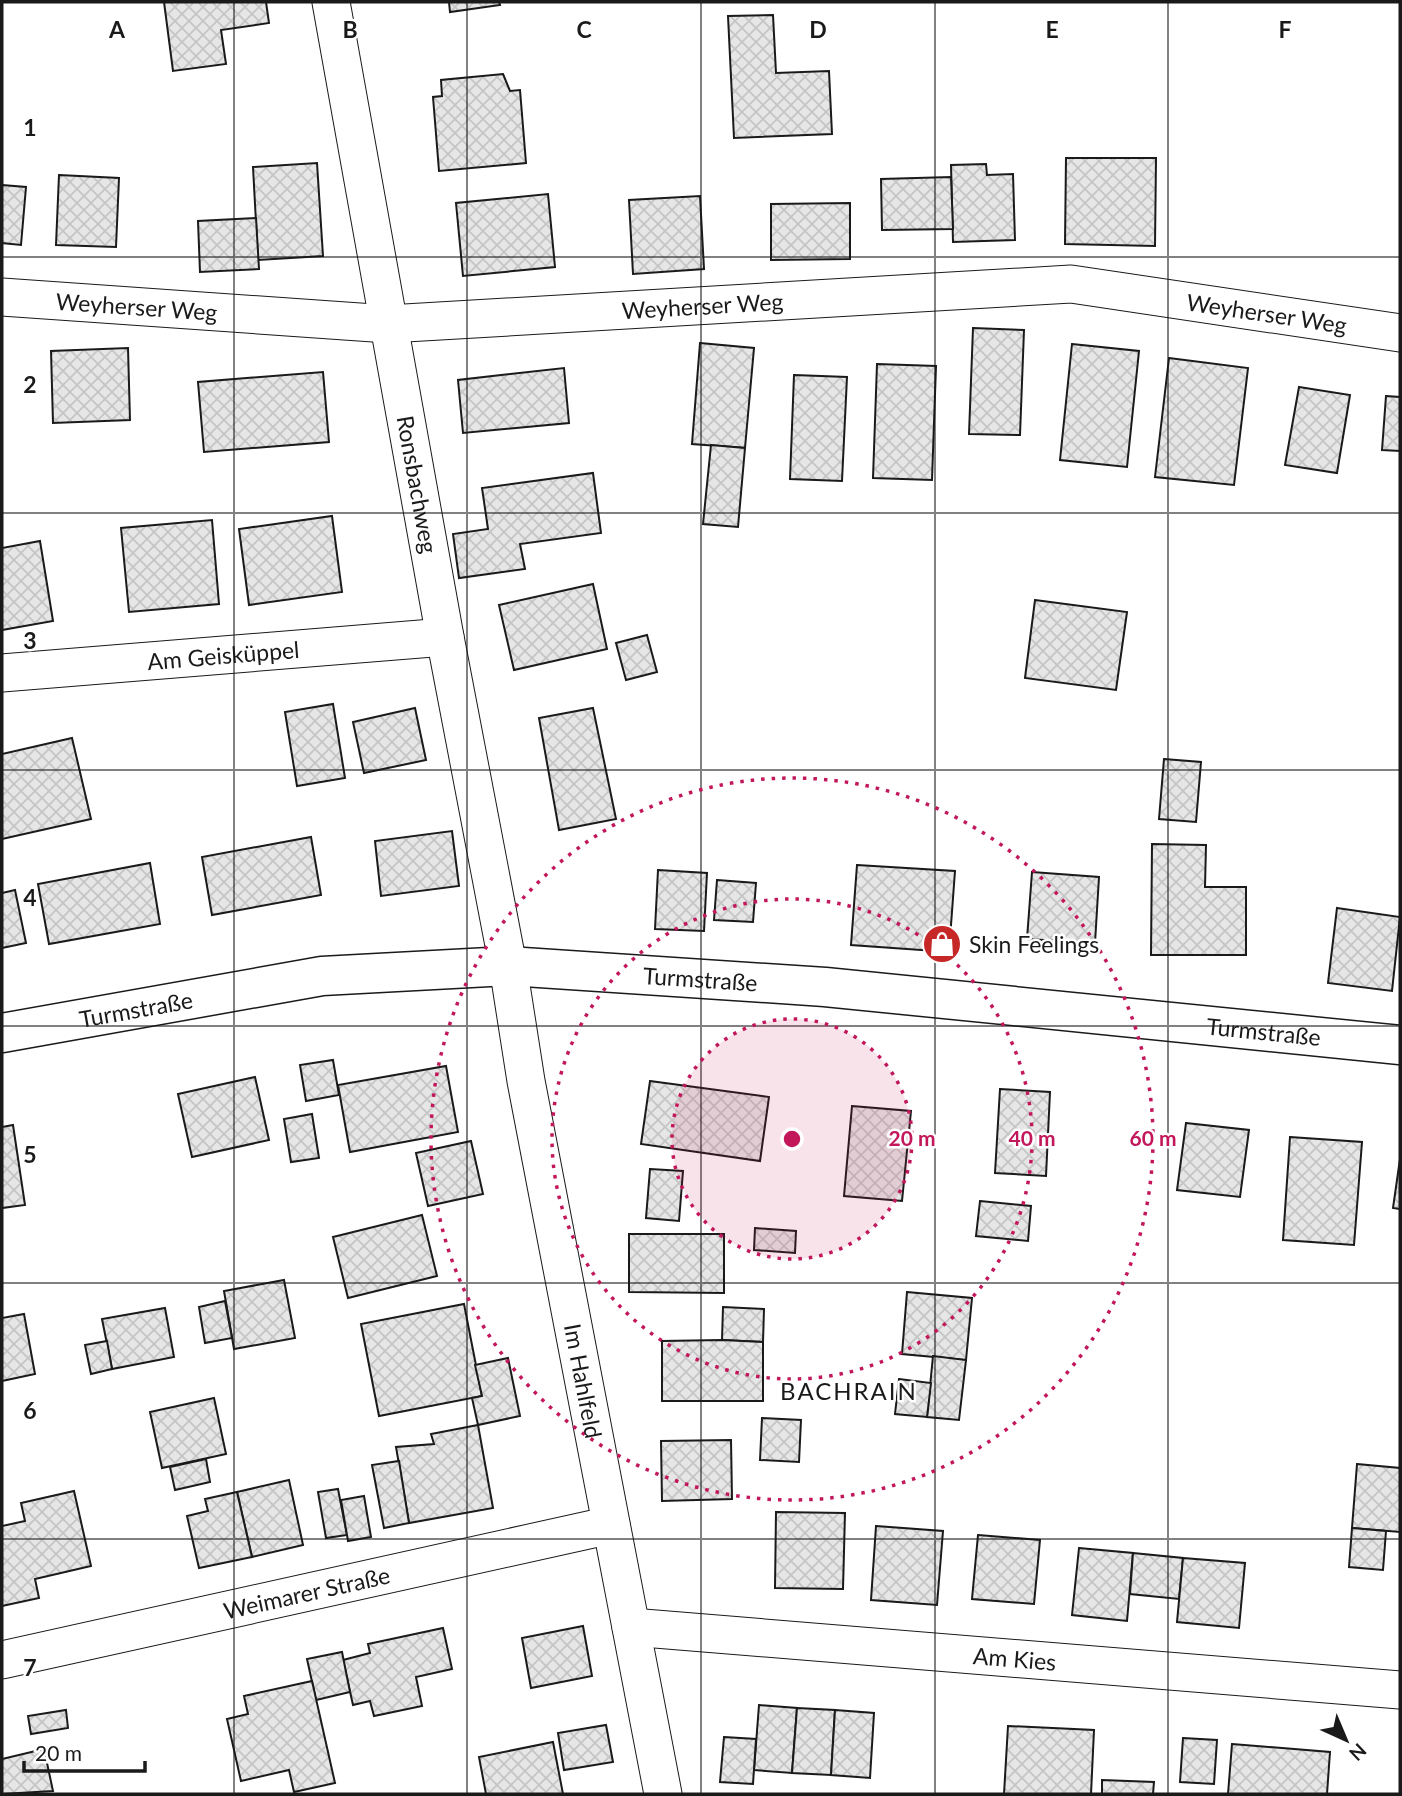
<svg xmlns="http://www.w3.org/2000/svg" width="1402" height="1796" viewBox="0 0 1402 1796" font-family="Lato,sans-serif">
<defs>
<pattern id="building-cross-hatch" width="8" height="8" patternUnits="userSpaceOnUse" patternTransform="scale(1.75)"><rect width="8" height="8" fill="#e6e6e6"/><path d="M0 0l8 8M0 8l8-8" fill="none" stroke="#c5c5c5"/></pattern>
</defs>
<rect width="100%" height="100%" fill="#fff"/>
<g fill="url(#building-cross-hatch)" stroke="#1a1a1a" stroke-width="2">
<polygon points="164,2 266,2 269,23 221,30 226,64 173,71"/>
<polygon points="449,2 499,2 500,5 450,12"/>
<polygon points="773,15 776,73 829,71 832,134 734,138 728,16"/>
<polygon points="503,74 510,91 520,90 526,163 439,171 433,97 442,96 441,80"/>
<polygon points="1066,158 1156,158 1155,246 1065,244"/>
<polygon points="317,163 323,256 258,260 253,167"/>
<polygon points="986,164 987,175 1013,174 1015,240 953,242 951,165"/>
<polygon points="59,175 119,178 116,247 56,245"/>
<polygon points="951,177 953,229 882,230 881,179"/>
<polygon points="2,185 26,187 21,245 2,243"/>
<polygon points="548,194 555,267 463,276 456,203"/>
<polygon points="700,196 704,269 633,274 629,200"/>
<polygon points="850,203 850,259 771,260 771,204"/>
<polygon points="256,218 259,269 200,272 198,221"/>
<polygon points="973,328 1024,330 1020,435 969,434"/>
<polygon points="700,343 754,348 745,448 692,444"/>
<polygon points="1072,344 1139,351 1127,467 1060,460"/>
<polygon points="128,348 130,420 53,423 51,351"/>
<polygon points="1169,358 1248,368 1234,485 1155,477"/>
<polygon points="877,364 936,366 932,480 873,478"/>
<polygon points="564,368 569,423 463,433 458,380"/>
<polygon points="323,372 329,442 204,452 198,382"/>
<polygon points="794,375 847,377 842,481 790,479"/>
<polygon points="1299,387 1350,395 1337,473 1285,465"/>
<polygon points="1386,396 1400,397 1400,451 1382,450"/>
<polygon points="711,445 745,448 738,527 703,524"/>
<polygon points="593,473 601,533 520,544 525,569 459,578 453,534 488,529 482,488"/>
<polygon points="332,516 342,592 249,605 239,529"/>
<polygon points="212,520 219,604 129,612 121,528"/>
<polygon points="40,541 53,621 2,630 2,548"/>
<polygon points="593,584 607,649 514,670 499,605"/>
<polygon points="1035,600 1127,612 1116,690 1025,678"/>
<polygon points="647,635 657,672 626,680 616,643"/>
<polygon points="333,704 345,778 297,786 285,712"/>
<polygon points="415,708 426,760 364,773 353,722"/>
<polygon points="593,708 616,819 559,830 539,718"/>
<polygon points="72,738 91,819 2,839 2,754"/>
<polygon points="1164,759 1201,762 1196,822 1159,819"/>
<polygon points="452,831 459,886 381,896 375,841"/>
<polygon points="311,837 321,895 212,915 202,857"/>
<polygon points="1152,844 1206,845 1205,887 1246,887 1246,955 1151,955"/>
<polygon points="150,863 160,924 49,944 38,884"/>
<polygon points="857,865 955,871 949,952 851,945"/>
<polygon points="658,870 707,873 704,931 655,929"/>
<polygon points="1032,872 1099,877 1095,943 1027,939"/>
<polygon points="717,880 756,883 753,922 714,920"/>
<polygon points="15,890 26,943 2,948 2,893"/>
<polygon points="1337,908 1400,917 1392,991 1328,983"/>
<polygon points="333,1060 339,1095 306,1101 300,1065"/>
<polygon points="446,1066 458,1132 350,1152 338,1085"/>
<polygon points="255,1077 269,1140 192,1157 178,1094"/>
<polygon points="650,1081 769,1097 760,1161 641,1144"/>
<polygon points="1000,1089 1050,1092 1046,1176 995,1173"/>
<polygon points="852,1106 911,1111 902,1201 844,1196"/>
<polygon points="312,1114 319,1158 291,1162 284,1119"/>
<polygon points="1186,1123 1249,1130 1240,1197 1177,1190"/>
<polygon points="13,1125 25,1205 2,1208 2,1127"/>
<polygon points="1290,1137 1362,1142 1354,1245 1283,1240"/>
<polygon points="471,1141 483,1194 428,1206 416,1153"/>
<polygon points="1400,1159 1400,1209 1393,1208"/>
<polygon points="650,1169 683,1171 679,1221 646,1218"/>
<polygon points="980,1201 1031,1206 1028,1241 976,1236"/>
<polygon points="422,1215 437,1276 348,1298 333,1237"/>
<polygon points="755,1228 796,1231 795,1253 754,1250"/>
<polygon points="629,1234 724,1234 724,1293 629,1292"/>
<polygon points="284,1280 295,1338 234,1349 224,1291"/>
<polygon points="907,1292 972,1298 966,1360 902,1354"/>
<polygon points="225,1301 232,1338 205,1343 199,1307"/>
<polygon points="464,1304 482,1396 379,1416 361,1324"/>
<polygon points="723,1307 764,1309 763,1342 722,1340"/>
<polygon points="165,1308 174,1357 112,1369 102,1319"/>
<polygon points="24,1314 35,1374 2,1381 2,1318"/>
<polygon points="722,1340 763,1342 763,1401 662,1401 662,1341"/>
<polygon points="107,1341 112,1369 91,1374 85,1345"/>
<polygon points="933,1356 966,1360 959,1420 927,1417"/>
<polygon points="508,1358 520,1416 478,1425 472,1398 482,1396 475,1365"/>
<polygon points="899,1379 931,1383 927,1417 895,1414"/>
<polygon points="214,1398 226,1454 162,1468 150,1412"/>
<polygon points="762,1418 801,1420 799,1462 760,1460"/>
<polygon points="478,1425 493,1508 409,1523 396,1447 434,1444 431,1434"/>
<polygon points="731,1440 732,1499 662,1501 661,1441"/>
<polygon points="206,1459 210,1482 175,1490 170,1467"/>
<polygon points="399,1461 409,1523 384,1528 372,1465"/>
<polygon points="1357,1464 1400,1468 1400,1532 1352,1528"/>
<polygon points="289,1480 303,1545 252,1557 237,1492"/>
<polygon points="338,1489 347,1535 326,1538 318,1492"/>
<polygon points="74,1491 91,1566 35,1579 39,1598 2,1606 2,1526 25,1521 21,1503"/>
<polygon points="237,1492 252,1557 199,1568 187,1516 208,1511 205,1499"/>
<polygon points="364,1496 371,1537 348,1541 341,1500"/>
<polygon points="776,1512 845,1513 843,1589 775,1588"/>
<polygon points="876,1526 943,1531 937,1605 871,1600"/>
<polygon points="1352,1528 1386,1531 1383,1570 1349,1567"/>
<polygon points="978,1535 1040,1540 1034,1604 972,1599"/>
<polygon points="1079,1548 1133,1553 1127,1621 1072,1615"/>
<polygon points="1133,1553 1183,1558 1179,1599 1130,1594"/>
<polygon points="1183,1558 1245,1563 1239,1628 1177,1622"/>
<polygon points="583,1626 592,1676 531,1688 522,1638"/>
<polygon points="443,1628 452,1669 416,1677 422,1706 374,1716 370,1701 353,1705 343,1660 370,1653 368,1644"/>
<polygon points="342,1652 350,1692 316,1700 307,1659"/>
<polygon points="312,1681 335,1783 294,1792 289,1770 241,1781 227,1719 248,1714 244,1696"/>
<polygon points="759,1705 797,1708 792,1773 754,1770"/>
<polygon points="797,1708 835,1710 831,1775 792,1773"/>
<polygon points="66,1710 68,1728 31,1734 28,1716"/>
<polygon points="835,1710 874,1713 870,1778 831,1775"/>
<polygon points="606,1725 613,1762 564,1770 558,1733"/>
<polygon points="1008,1726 1094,1730 1091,1794 1004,1794"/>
<polygon points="724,1737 756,1739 753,1784 720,1782"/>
<polygon points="1183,1738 1217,1740 1214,1784 1180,1782"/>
<polygon points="553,1742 563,1794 486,1794 479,1757"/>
<polygon points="1232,1744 1330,1752 1327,1794 1228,1794"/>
<polygon points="44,1749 53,1791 2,1794 2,1759"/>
<polygon points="1102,1780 1154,1782 1153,1794 1102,1794"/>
</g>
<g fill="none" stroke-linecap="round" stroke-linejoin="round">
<defs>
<g id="minor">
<path id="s1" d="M331 2 445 637 508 966 526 1081 663 1794"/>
<path id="s2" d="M2 297 388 324 1071 284 1400 333"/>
<path id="s3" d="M2 673 445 637"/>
<path id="s4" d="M631 1627 1400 1690"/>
<path id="s5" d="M2 1660 611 1525"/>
</g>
<g id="secondary">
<path id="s6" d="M2 1033 322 976 508 966 825 987 1400 1045"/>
</g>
</defs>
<use href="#minor" stroke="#1a1a1a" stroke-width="39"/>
<use href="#secondary" stroke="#1a1a1a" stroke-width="41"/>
<use href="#minor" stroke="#fff" stroke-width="37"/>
<use href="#secondary" stroke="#fff" stroke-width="38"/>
</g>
<path fill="none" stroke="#1a1a1a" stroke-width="2" stroke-opacity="0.55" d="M234 2V1794M467 2V1794M701 2V1794M935 2V1794M1168 2V1794M2 257H1400M2 513H1400M2 770H1400M2 1026H1400M2 1283H1400M2 1539H1400"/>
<circle cx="792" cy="1139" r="120" fill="#c2185b" fill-opacity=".12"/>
<g fill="none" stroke="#c2185b" stroke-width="3.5" stroke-dasharray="3.5 7">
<circle cx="792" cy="1139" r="120"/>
<circle cx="792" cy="1139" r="240"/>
<circle cx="792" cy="1139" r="361"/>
</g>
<defs>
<symbol id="shop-disc" viewBox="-11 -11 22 22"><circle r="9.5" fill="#c62828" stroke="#fff"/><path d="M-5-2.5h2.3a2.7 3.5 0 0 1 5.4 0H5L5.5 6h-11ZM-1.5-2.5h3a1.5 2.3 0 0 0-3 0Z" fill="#fff"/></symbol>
</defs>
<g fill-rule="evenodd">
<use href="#shop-disc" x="920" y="922" width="44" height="44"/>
</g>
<g text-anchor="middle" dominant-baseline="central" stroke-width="5" stroke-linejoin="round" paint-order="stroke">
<g font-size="23" fill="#1a1a1a" stroke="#fff">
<text stroke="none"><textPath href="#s2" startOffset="135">Weyherser Weg</textPath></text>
<text stroke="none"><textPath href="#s2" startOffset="702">Weyherser Weg</textPath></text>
<text stroke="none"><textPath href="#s2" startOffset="1269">Weyherser Weg</textPath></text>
<text stroke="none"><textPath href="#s1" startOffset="490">Ronsbachweg</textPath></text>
<text stroke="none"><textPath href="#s3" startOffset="222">Am Geisküppel</textPath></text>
<text stroke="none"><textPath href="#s6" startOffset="704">Turmstraße</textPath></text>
<text stroke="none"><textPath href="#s6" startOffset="136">Turmstraße</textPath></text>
<text stroke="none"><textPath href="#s6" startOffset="1270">Turmstraße</textPath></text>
<text stroke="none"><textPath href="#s1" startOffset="1402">Im Hahlfeld</textPath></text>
<text stroke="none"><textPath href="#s5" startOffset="312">Weimarer Straße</textPath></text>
<text stroke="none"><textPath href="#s4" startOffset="385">Am Kies</textPath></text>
</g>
<g font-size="23" fill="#1a1a1a" stroke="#fff" text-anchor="start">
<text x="969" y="944">Skin Feelings</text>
</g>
<g font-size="24" letter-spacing="2" fill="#1a1a1a" stroke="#fff">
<text x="849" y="1390">BACHRAIN</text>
</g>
</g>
<g font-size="23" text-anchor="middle" font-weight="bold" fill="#1a1a1a" stroke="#fff" stroke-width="5" stroke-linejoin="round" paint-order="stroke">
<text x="117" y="38">A</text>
<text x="350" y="38">B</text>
<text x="584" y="38">C</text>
<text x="818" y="38">D</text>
<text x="1052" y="38">E</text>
<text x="1285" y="38">F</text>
<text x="30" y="136">1</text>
<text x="30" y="393">2</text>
<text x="30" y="649">3</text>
<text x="30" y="906">4</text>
<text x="30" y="1163">5</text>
<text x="30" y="1419">6</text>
<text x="30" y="1676">7</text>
</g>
<circle cx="792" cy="1139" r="10" fill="#c2185b" stroke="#fff" stroke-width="3.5"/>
<g font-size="21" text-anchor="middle" font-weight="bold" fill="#c2185b" stroke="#fff" stroke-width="5" stroke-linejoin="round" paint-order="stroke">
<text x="912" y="1146">20 m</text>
<text x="1032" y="1146">40 m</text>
<text x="1153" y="1146">60 m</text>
</g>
<rect width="1402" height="1796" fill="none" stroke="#1a1a1a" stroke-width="7"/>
<g transform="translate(1346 1740) rotate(136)" stroke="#ffffff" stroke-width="5" paint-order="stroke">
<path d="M0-5L12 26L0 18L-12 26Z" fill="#1a1a1a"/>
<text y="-10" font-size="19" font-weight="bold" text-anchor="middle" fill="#1a1a1a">N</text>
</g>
<path d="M24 1761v10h121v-10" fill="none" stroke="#1a1a1a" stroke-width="3.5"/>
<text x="35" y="1761" font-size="21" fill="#1a1a1a" stroke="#ffffff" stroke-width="5" paint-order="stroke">20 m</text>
</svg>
